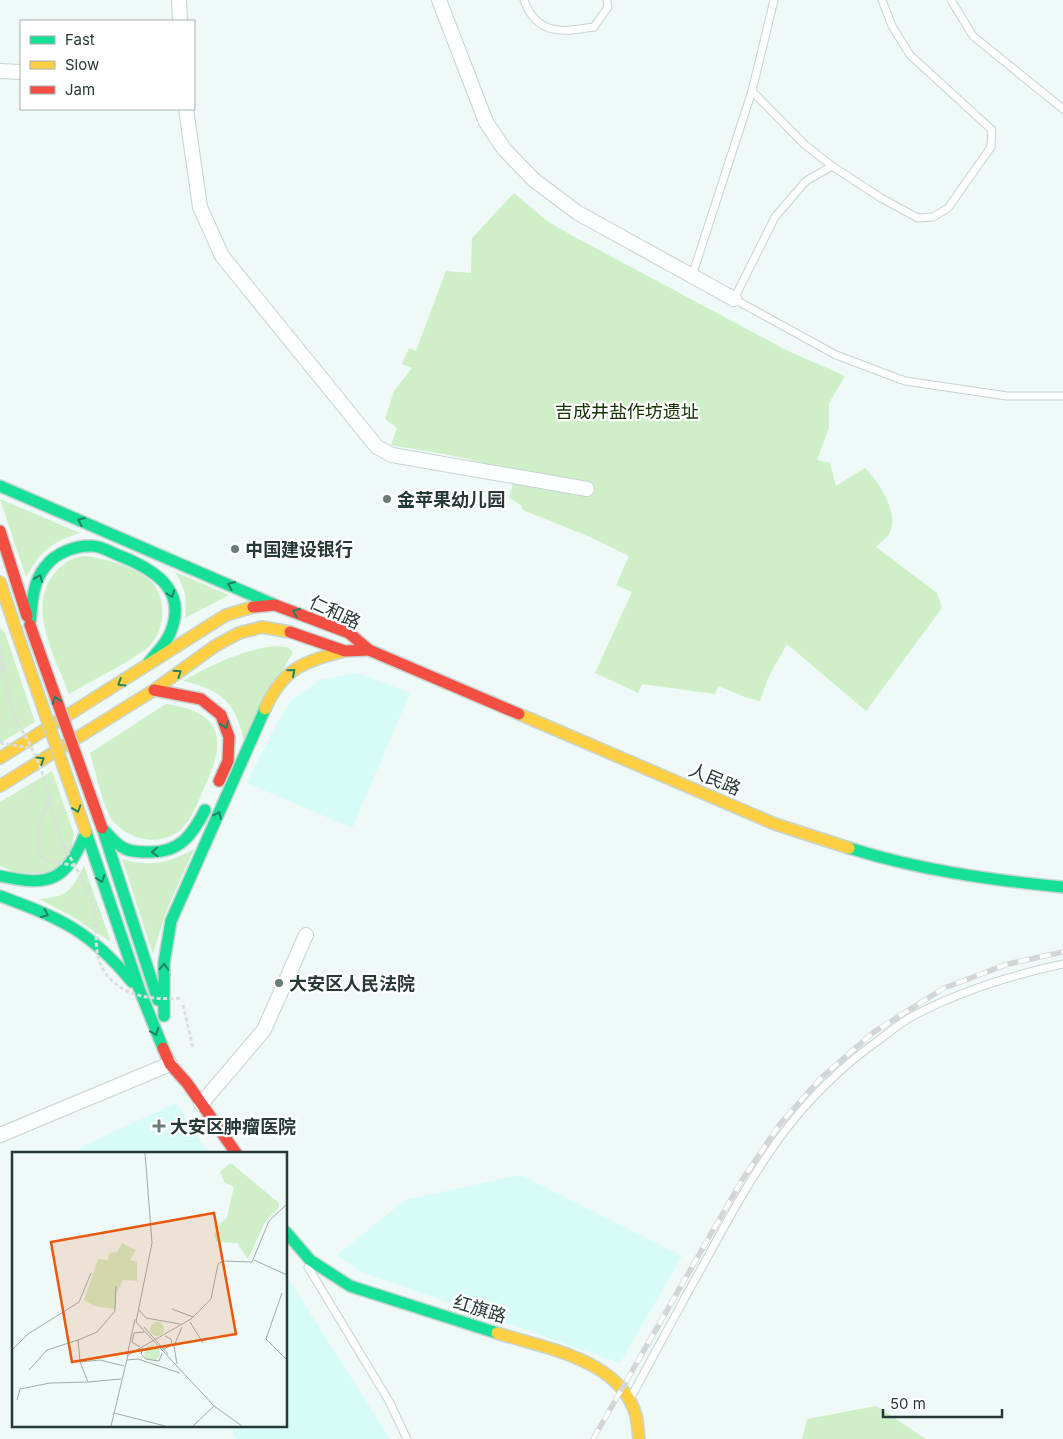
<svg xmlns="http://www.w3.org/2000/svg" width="1063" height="1439" viewBox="0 0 1063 1439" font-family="Inter,'Noto Sans SC',sans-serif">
<rect width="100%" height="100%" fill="#eff9f8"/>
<g fill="#d7fbf7">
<polygon points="358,673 410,693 352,828 247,783 272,732 290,702 320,680"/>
<polygon points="176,1103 208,1153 79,1153 79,1148"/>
<polygon points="521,1175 682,1256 620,1363 362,1272 337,1255 405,1200"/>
<polygon points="286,1275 390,1439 237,1439 228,1425 286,1425"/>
</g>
<g fill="#ceefc7">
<path d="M514 193 547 221 571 235 788 351 845 376 829 403V428L817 460 830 463 836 486 865 468C879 482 899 512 890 532 888 538 880 542 876 547L937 593 942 608 866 711 787 644 769 676 760 701 745 697 718 686 715 694 642 684 638 693 595 673 632 592 616 585 629 556 590 537 523 510 521 505 509 498 515 477C495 459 420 451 391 445L397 428 385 419 394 391 412 368 402 364 409 348 416 351 446 271 471 273 472 238Z"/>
<path d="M0 499 80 533C51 542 41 551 26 577Z"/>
<path d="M85 556C101 557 141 569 152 582 168 601 165 634 146 649 123 666 94 679 69 694 56 657 27 611 53 575 62 564 71 557 85 556Z"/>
<path d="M175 572 229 595 185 618C188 599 185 588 175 572Z"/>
<polygon points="0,628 5,633 35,722 0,743"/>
<path d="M274 646 287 647 293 652 244 742C236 702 222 690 183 681 213 664 240 651 274 646Z"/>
<path d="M166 704C225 712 227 742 203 790 199 800 195 811 188 821 170 848 133 844 113 821 105 812 94 767 90 753Z"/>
<polygon points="52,771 74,834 71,850 55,873 19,874 0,866 0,802"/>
<path d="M194 849 165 914 153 954 122 859C151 867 167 864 194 849Z"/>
<path d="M84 866 111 942 73 917 39 899C69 896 70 892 84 866Z"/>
<polygon points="876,1406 926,1439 802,1439 807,1419"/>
</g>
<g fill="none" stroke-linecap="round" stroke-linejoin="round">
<defs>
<g id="lane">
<path d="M524 0C537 36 562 32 594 27L608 7 607 0"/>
<polyline points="951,0 973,36 1063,109"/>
<polyline points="752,91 804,144 832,166 881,198 918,218 933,217 948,208 991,147 992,130 910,55 892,26 882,0"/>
<polyline points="832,166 806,181 775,217 734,299 836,355 905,381 1007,396 1063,396"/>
<polyline points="692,276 752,91 774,0"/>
<polyline points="308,1267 389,1401 407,1439"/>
<path d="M630 1399C655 1353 680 1306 706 1260 755 1170 794 1100 879 1040 890 1032 901 1022 913 1016 960 991 1012 975 1063 964"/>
</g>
<g id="street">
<polyline points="179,0 180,21"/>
<polyline points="439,0 486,122 504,149 534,180 578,213 734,299"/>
<polyline points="0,71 21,72"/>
<polyline points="186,109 200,207 222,256 377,447 392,455 587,489"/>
<polyline points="201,1104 264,1030 306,935"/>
<polyline points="0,1135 170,1064"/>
</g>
<g id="fast">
<polyline points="0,486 275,605"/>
<path d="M30 625C32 605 32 583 45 567 55 553 76 545 92 546 101 546 110 552 118 555 151 568 188 588 171 631 167 643 157 652 149 662"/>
<path d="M102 828C108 834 114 842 122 847 129 852 139 852 148 852 179 853 192 836 205 810"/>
<polyline points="103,830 158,1000"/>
<polyline points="86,832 140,991 163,1048"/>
<path d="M849 848C919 870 990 880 1063 887"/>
<path d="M0 876C51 887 66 881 86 832"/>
<path d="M0 896C62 919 89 930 132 982"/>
<polyline points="164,1016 164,963 171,921 265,709"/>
<polyline points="286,1232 310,1260 350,1286 497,1333"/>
</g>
<g id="slow">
<polyline points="0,582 16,630"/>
<path d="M265 709C283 668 305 661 345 651"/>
<polyline points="519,714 775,824 849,848"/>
<polyline points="0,758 226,615 253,607"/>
<polyline points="0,786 154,690 215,646 239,633 262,627 290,632"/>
<path d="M497 1333C544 1348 621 1359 636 1416 638 1423 638 1432 639 1439"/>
</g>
<g id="jam">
<polyline points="0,531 27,616"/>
<polyline points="253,607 275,605 349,633 369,650 519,714"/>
<polyline points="290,632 345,651 369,650"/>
<polyline points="154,690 201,699 221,715 229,737 228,761 219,781"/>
<polyline points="163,1048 170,1064 187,1083 236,1153"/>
</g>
</defs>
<use href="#lane" stroke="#c6d4d2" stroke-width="9"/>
<use href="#street" stroke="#c6d4d2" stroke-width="16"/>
<use href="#fast" stroke="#c6d4d2" stroke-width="14"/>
<use href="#slow" stroke="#c6d4d2" stroke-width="14"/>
<use href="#jam" stroke="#c6d4d2" stroke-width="14"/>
<g stroke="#dbdfde" stroke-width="3" stroke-dasharray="4 2.5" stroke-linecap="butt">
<polyline points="0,669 4,666"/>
<polyline points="183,1005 193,1048"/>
</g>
<use href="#lane" stroke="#fdfefe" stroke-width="7"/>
<use href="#street" stroke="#fdfefe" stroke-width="14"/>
<use href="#fast" stroke="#16e098" stroke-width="11"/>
<use href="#slow" stroke="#ffcf43" stroke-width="11"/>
<use href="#jam" stroke="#f24e42" stroke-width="11"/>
<defs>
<polyline id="rail" points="593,1439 742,1180 780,1124 822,1077 874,1032 944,988 1008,964 1063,952"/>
</defs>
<use href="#rail" stroke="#d3d6d6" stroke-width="5.5"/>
<use href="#rail" stroke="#fff" stroke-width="4" stroke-dasharray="11" stroke-linecap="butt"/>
<defs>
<polyline id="slow-bridge" points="16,630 86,832"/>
<polyline id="jam-bridge" points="30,625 102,828"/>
</defs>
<use href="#slow-bridge" stroke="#c6d4d2" stroke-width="14" stroke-linecap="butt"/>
<use href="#jam-bridge" stroke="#c6d4d2" stroke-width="14" stroke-linecap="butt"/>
<g stroke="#dbdfde" stroke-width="3" stroke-dasharray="4 2.5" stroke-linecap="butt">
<path d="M0 649C5 671 7 695 15 716 22 733 34 749 40 767 48 788 51 811 59 833 68 857 85 880 93 905 100 929 90 952 106 974 125 998 154 1000 182 998"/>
<polyline points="0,743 31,748"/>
<polyline points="48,800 38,831 38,854 46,860 75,866"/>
</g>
<use href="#slow-bridge" stroke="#ffcf43" stroke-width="11"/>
<use href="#jam-bridge" stroke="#f24e42" stroke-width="11"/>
</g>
<defs><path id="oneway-chevron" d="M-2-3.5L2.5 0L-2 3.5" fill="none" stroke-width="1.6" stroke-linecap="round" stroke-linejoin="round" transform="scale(1.25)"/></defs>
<g stroke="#1f8463">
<use href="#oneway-chevron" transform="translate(81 521) rotate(-157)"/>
<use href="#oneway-chevron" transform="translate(39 578) rotate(-68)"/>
<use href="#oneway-chevron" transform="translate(231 585) rotate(-157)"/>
<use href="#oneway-chevron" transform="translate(171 594) rotate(69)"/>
<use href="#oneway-chevron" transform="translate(296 612) rotate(-159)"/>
<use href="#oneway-chevron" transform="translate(292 672) rotate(-41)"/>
<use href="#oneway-chevron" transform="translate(178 673) rotate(-35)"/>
<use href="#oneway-chevron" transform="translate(121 683) rotate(148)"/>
<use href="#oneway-chevron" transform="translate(56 700) rotate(-110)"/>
<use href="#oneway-chevron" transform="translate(225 725) rotate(70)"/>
<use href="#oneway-chevron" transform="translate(41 760) rotate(-32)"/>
<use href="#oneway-chevron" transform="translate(77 809) rotate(71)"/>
<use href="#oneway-chevron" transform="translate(218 815) rotate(-66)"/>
<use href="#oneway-chevron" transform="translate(155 852) rotate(178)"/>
<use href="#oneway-chevron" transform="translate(101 879) rotate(71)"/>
<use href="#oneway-chevron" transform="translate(45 914) rotate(25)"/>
<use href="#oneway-chevron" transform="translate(164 967) rotate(-87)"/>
<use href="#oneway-chevron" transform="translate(155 1032) rotate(68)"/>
</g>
<g fill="#6c7c7b" stroke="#fff" stroke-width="2">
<circle cx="387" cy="499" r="5"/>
<circle cx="235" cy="549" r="5"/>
<circle cx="279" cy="983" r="5"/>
<path d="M156.5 1118.5h5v5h5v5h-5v5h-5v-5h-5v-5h5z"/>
</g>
<g text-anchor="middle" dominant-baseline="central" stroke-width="4.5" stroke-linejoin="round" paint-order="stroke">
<g font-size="18" fill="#123300" stroke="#fff">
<text x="627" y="411">吉成井盐作坊遗址</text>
</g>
<g font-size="18" font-weight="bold" fill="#263937" stroke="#fff" text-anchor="start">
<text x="397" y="499">金苹果幼儿园</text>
<text x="245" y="549">中国建设银行</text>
<text x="289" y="983">大安区人民法院</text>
<text x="170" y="1126">大安区肿瘤医院</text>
</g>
<g font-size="18" fill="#263937" stroke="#fff">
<text transform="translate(335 612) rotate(25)">仁和路</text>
<text transform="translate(715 779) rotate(23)">人民路</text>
<text transform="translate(480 1309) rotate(17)">红旗路</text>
</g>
</g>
<g transform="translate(12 1152)">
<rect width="275" height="275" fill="#eff9f8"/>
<path d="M217 12H220L267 51V55L253 70 236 107 225 91 205 90 202 83 207 72 215 66 222 35 213 31 208 20ZM110 91 124 98 118 108 125 110V129L111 128 104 142 103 157 82 154 72 148 86 107 96 108 97 101 105 100ZM138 177a7 7 0 1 1 14 0a7 7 0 1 1-14 0ZM132 201a8 8 0 1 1 16 0a8 8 0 1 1-16 0Z" fill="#ceefc7"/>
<path fill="none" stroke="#9facab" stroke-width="1" d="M133 1 140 91 124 170 202 254 230 274M242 108 275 123M270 141 254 187 275 208M160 157 181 165M127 158 134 166 168 172M179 167 199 147 206 112 211 109 240 110 257 69 275 52M178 170 191 191M132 175 156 202M128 195 120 190 122 181 132 180M131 196 129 202 134 207 147 209 150 201M152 197 160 193 159 187 153 184M0 198 16 182 67 150 79 121M115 204 123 167M115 208 126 207 168 221M68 210 66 188 85 180 103 159 104 134M165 212 162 194 170 175M17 218 35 198 66 188M109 227 76 230 68 210 88 208 112 214M5 248 8 237 38 231 76 230M102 261 153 274M99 274 116 203 179 167M181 274 202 254"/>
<path fill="#e8590c" fill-opacity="0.15" stroke="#e8590c" stroke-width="2.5" d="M202 61 224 182 60 210 39 90Z"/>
<rect width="275" height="275" fill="none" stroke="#263937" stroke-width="2.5"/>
</g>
<rect x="20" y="20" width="175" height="90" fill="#ffffff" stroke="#a8b0af"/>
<rect x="30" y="36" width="25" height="8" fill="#16e098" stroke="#a8b0af"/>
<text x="65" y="45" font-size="15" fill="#263937">Fast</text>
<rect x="30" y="61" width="25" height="8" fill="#ffcf43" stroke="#a8b0af"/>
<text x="65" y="70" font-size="15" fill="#263937">Slow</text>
<rect x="30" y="86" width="25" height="8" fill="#f24e42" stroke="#a8b0af"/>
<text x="65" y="95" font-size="15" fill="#263937">Jam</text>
<path d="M883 1409v8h119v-8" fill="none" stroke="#263937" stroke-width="2.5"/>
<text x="890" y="1409" font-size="15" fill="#263937" stroke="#ffffff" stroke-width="4" paint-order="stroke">50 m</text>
</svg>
